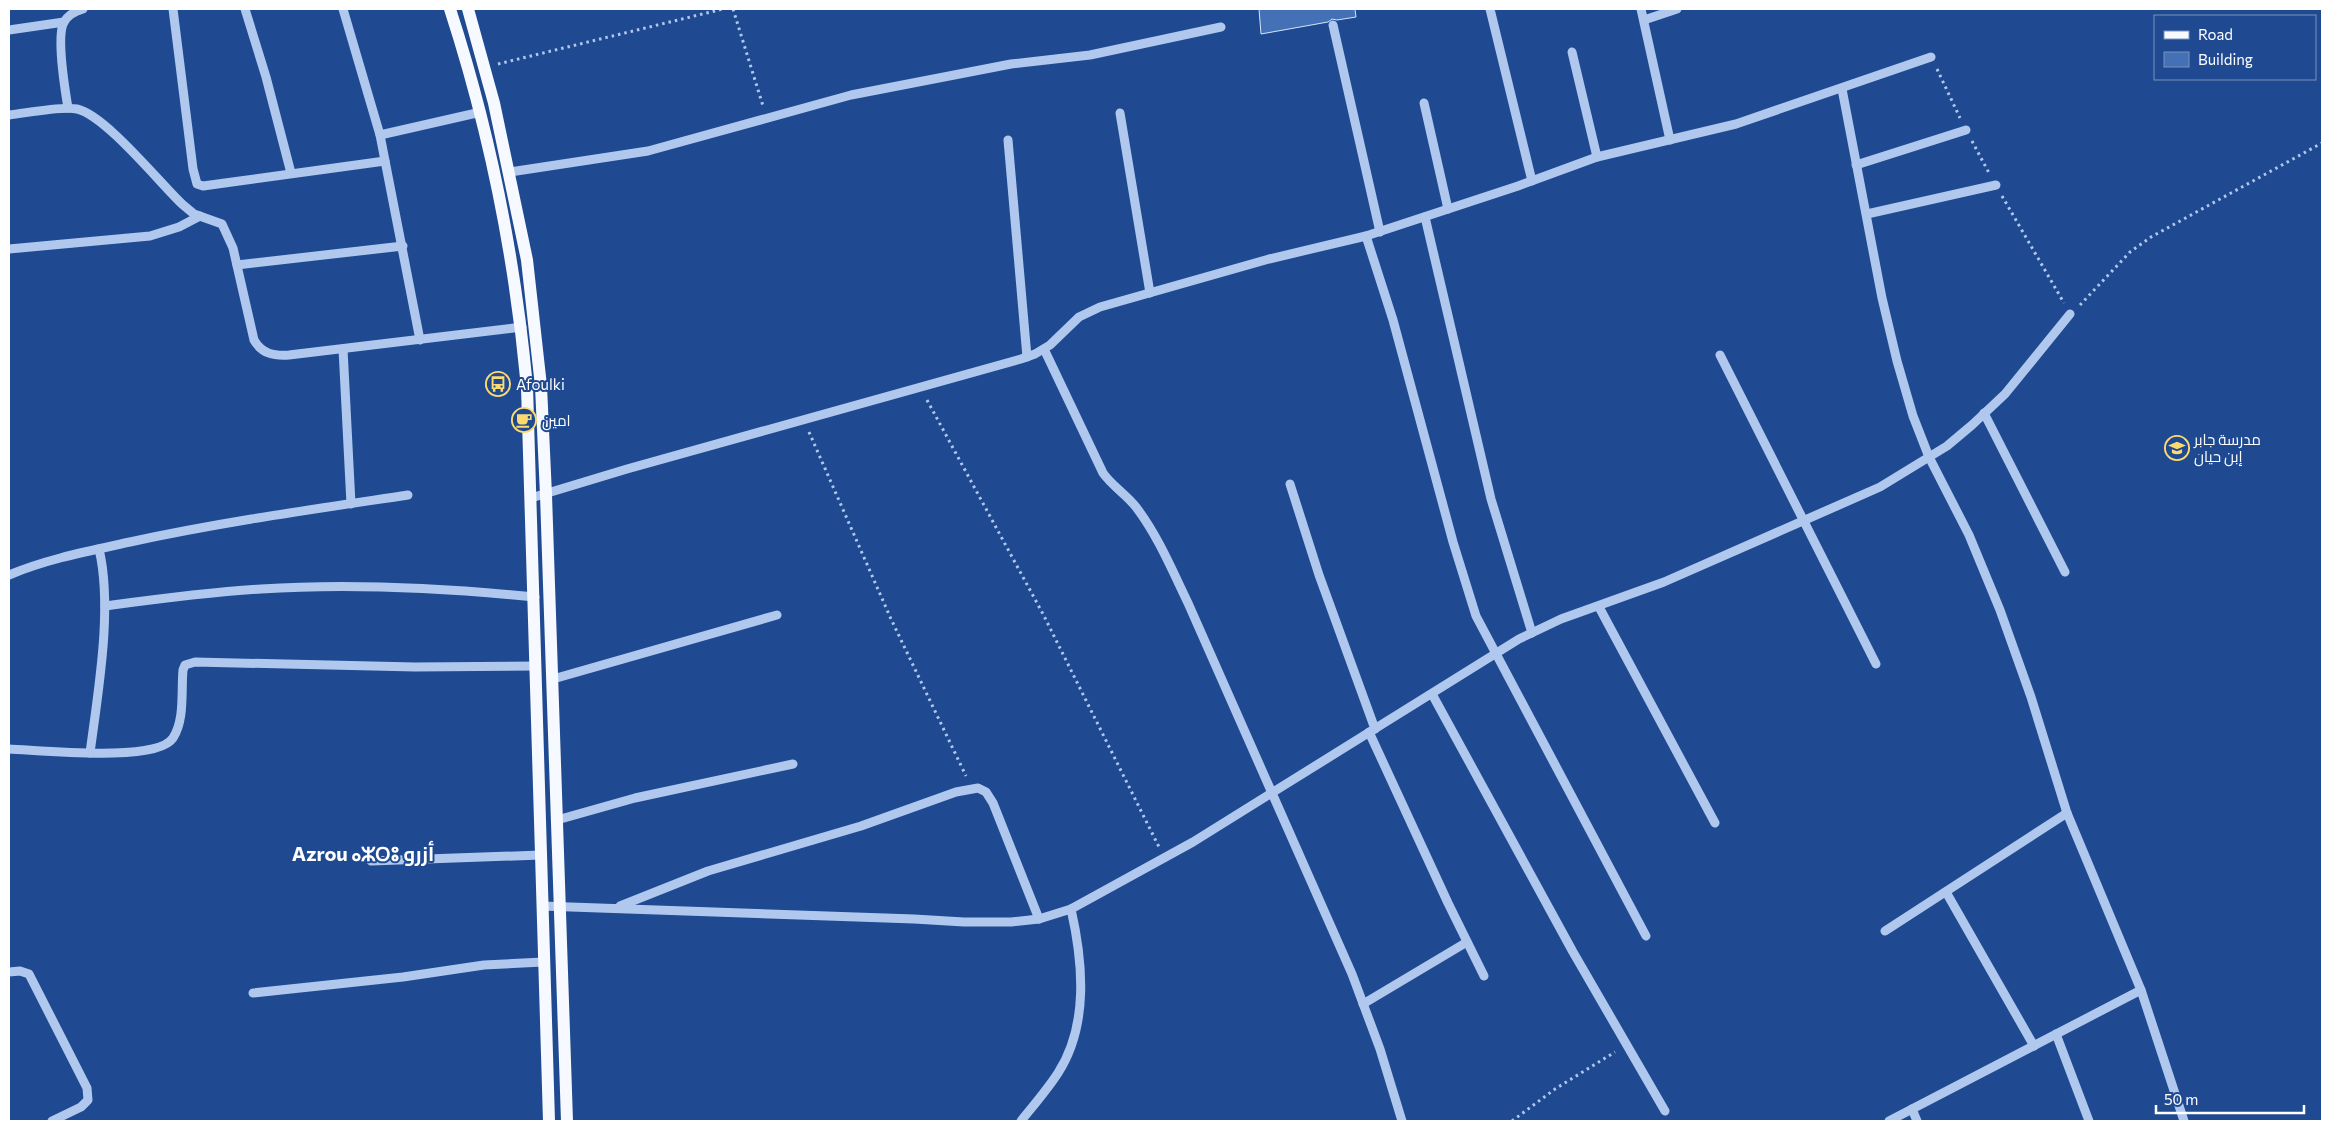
<svg xmlns="http://www.w3.org/2000/svg" width="2331" height="1130" viewBox="0 0 2331 1130" font-family="Commissioner,Cairo,'Noto Sans Tifinagh',sans-serif">
<rect width="100%" height="100%" fill="#1f4a91"/>
<polygon fill="#4471b6" stroke="#d6e4f9" points="1259,9 1355,9 1356,17 1337,20 1332,19 1328,22 1261,34"/>
<g fill="none" stroke-linecap="round" stroke-linejoin="round">
<g stroke="#b0c8ed" stroke-width="3" stroke-dasharray="2.5 4" stroke-linecap="butt">
<polyline points="733,9 763,106"/>
<polyline points="498,64 723,9"/>
<polyline points="1937,69 1960,118"/>
<polyline points="1972,141 1989,173"/>
<polyline points="2002,196 2064,303"/>
<polyline points="2080,305 2130,252 2151,237 2322,143"/>
<polyline points="927,400 1043,614 1159,847"/>
<polyline points="809,432 891,619 966,776"/>
<polyline points="1512,1121 1555,1089 1615,1052"/>
</g>
<g stroke="#b0c8ed" stroke-width="9">
<polyline points="173,9 193,169 197,184 203,186 385,161"/>
<polyline points="245,9 266,77 291,173"/>
<polyline points="343,9 380,135 420,340"/>
<polyline points="1490,9 1532,181"/>
<polyline points="1641,9 1670,140"/>
<polyline points="1644,20 1677,9"/>
<polyline points="1333,25 1380,232"/>
<polyline points="9,30 64,22"/>
<polyline points="1572,52 1597,157"/>
<polyline points="1842,89 1882,298 1897,361 1913,416 1929,457 1969,535 2000,610 2031,697 2067,813 2141,990 2184,1121"/>
<polyline points="1424,103 1448,209"/>
<path d="M68 108C65 90 56 36 64 22 68 15 76 11 83 9"/>
<polyline points="1120,113 1150,293"/>
<path d="M9 115C27 113 61 106 77 109 105 115 159 182 182 204L194 214 222 224 233 248 254 340C262 354 274 356 289 355L522 327"/>
<polyline points="380,135 481,112"/>
<polyline points="1008,140 1027,357"/>
<polyline points="1856,165 1966,130"/>
<polyline points="510,172 648,151 851,95 1011,64 1090,55 1221,27"/>
<polyline points="1867,214 1996,185"/>
<polyline points="1425,217 1491,499 1532,633"/>
<polyline points="1366,236 1393,320 1453,542 1476,616 1646,936"/>
<polyline points="9,249 150,236 179,227 200,216"/>
<polyline points="237,265 403,246"/>
<polyline points="343,349 351,504"/>
<path d="M1044 349 1103 473C1112 486 1126 494 1136 507 1158 536 1172 570 1188 603L1352 974 1380 1049 1402 1121"/>
<polyline points="1720,355 1876,664"/>
<polyline points="1984,413 2065,572"/>
<polyline points="1290,484 1319,575 1375,729"/>
<polyline points="531,498 627,469 1021,359 1035,354 1050,345 1079,317 1100,307 1269,259 1366,236 1518,186 1597,157 1736,124 1931,57"/>
<path d="M9 575C47 559 89 551 130 542 222 522 315 509 408 495"/>
<path d="M105 606C157 599 209 592 261 589 352 583 444 588 535 597"/>
<polyline points="1599,607 1715,823"/>
<polyline points="553,679 777,615"/>
<polyline points="1432,694 1573,952 1665,1111"/>
<polyline points="1369,732 1448,903 1484,976"/>
<path d="M9 749C39 750 157 763 173 738 185 720 181 691 183 670L185 665 195 662 415 667 536 666"/>
<path d="M90 753C98 692 113 608 99 549"/>
<polyline points="557,820 635,798 793,764"/>
<polyline points="371,861 541,855"/>
<polyline points="1946,892 2034,1046"/>
<polyline points="542,906 914,919 964,922 1011,922 1039,919 1071,909 1193,842 1519,639 1561,619 1664,582 1880,487 1947,446 1972,425 2005,394 2070,314"/>
<polyline points="620,906 708,871 861,826 956,792 978,788 986,792 993,803 1039,919"/>
<polyline points="1885,931 2067,813"/>
<polyline points="9,972 20,971 29,974 87,1088 88,1100 81,1107 52,1121"/>
<polyline points="253,993 403,977 484,965 543,962"/>
<polyline points="1363,1004 1467,942"/>
<polyline points="2056,1034 2089,1121"/>
<polyline points="1912,1109 1917,1121"/>
<path d="M1021 1121C1033 1106 1047 1090 1058 1073 1089 1025 1083 962 1071 909"/>
<polyline points="1889,1121 2141,990"/>
</g>
<g stroke="#f6f9ff" stroke-width="12">
<path d="M450 9C490 132 515 258 527 387L549 1121"/>
<polyline points="468,9 494,103 527,260 541,386 546,495 567,1121"/>
</g>
</g>
<defs>
<symbol id="bus-ring" viewBox="-11 -11 22 22"><circle r="9.5" fill="#1f4a91" stroke="#fbdb70" stroke-width="1.5"/><path d="M-5-6H5V4H4V6H2V4H-2V6H-4V4H-5ZM-3.5-4V0h7V-4ZM-3.5 1.2v1.5H-2V1.2ZM2 1.2v1.5H3.5V1.2Z" fill="#fbdb70"/></symbol>
<symbol id="cafe-ring" viewBox="-11 -11 22 22"><circle r="9.5" fill="#1f4a91" stroke="#fbdb70" stroke-width="1.5"/><path d="M-5.5-4.5H6V0H3Q3 3.5 0 3.5H-2.5Q-5.5 3.5-5.5 0ZM3-3.2v2h1.7v-2ZM-6 4.5H4V6H-6Z" fill="#fbdb70"/></symbol>
<symbol id="school-ring" viewBox="-11 -11 22 22"><circle r="9.5" fill="#1f4a91" stroke="#fbdb70" stroke-width="1.5"/><path d="M0-5L7-2L0 1L-7-2ZM-4 1L0 2.5L4 1V4Q0 6-4 4Z" fill="#fbdb70"/></symbol>
</defs>
<g fill-rule="evenodd">
<use href="#bus-ring" x="484" y="370" width="28" height="28"/>
<use href="#cafe-ring" x="510" y="406" width="28" height="28"/>
<use href="#school-ring" x="2163" y="434" width="28" height="28"/>
</g>
<g text-anchor="middle" dominant-baseline="central" stroke-width="4" stroke-linejoin="round" paint-order="stroke">
<g font-size="15" fill="#fff" stroke="#1f4a91" text-anchor="start">
<text x="516" y="384">Afoulki</text>
<text x="542" y="420">امين</text>
<text x="2194" y="439">مدرسة جابر<tspan x="2194" dy="17">إبن حيان</tspan></text>
</g>
<g font-size="20" font-weight="bold" fill="#fff" stroke="#1f4a91">
<text x="363" y="853">Azrou ⴰⵣⵔⵓ أزرو</text>
</g>
</g>
<rect width="2331" height="1130" fill="none" stroke="#ffffff" stroke-width="20"/>
<rect x="2154" y="15" width="162" height="65" fill="#1f4a91" stroke="#7992bd"/>
<rect x="2164" y="31" width="25" height="8" fill="#f6f9ff" stroke="#7992bd"/>
<text x="2198" y="40" font-size="15" fill="#ffffff">Road</text>
<rect x="2164" y="52" width="25" height="15" fill="#4471b6" stroke="#7992bd"/>
<text x="2198" y="65" font-size="15" fill="#ffffff">Building</text>
<path d="M2156 1105v8h148v-8" fill="none" stroke="#ffffff" stroke-width="2.5"/>
<text x="2164" y="1105" font-size="15" fill="#ffffff" stroke="#1f4a91" stroke-width="4" paint-order="stroke">50 m</text>
</svg>
